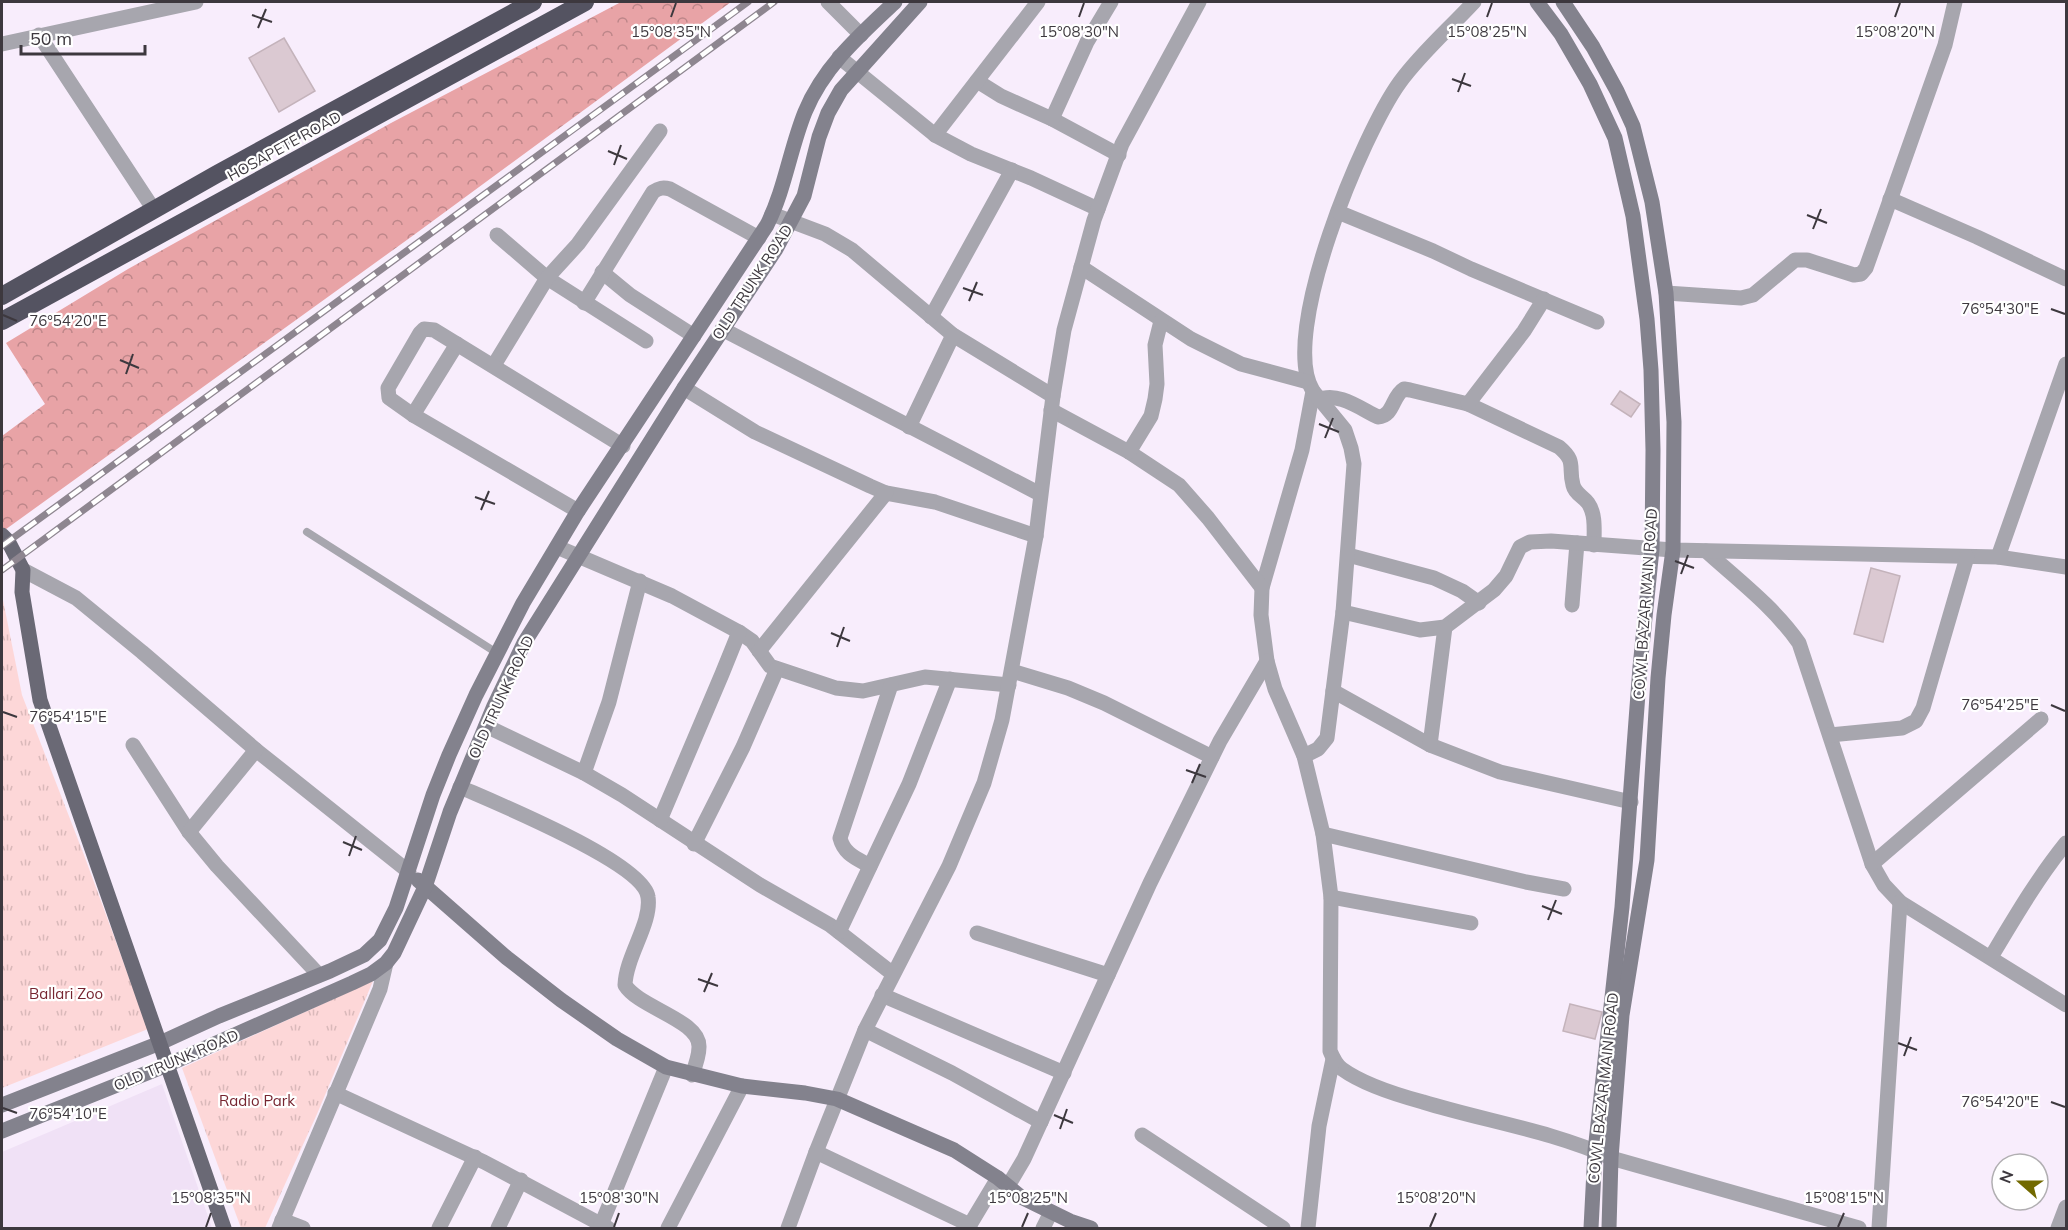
<svg xmlns="http://www.w3.org/2000/svg" width="2068" height="1230" viewBox="0 0 2068 1230" font-family="Mulish,sans-serif">
<defs>
<pattern id="grass-tufts" width="24" height="20" patternUnits="userSpaceOnUse" patternTransform="scale(1.5)"><rect width="24" height="20" fill="#fdd7d8"/><path d="M3 7l-1-3M5 7V3M7 7l1-3M15 17l-1-3M17 17v-4M19 17l1-3" fill="none" stroke="#dab9ba"/></pattern>
<pattern id="forest-crowns" width="20" height="18" patternUnits="userSpaceOnUse" patternTransform="scale(1.5)"><rect width="20" height="18" fill="#e8a3a6"/><path d="M2 6a3 3 0 1 1 6 0M12 15a3 3 0 1 1 6 0" fill="none" stroke="#bd8689"/></pattern>
</defs>
<rect width="100%" height="100%" fill="#f8edfc"/>
<polygon fill="#f0e1f6" points="162,1084 212,1228 2,1228 2,1152"/>
<g fill="url(#grass-tufts)">
<polygon points="2,595 22,695 84,855 148,1029 2,1088"/>
<polygon points="373,981 317,1114 265,1228 241,1228 182,1068"/>
</g>
<polygon fill="url(#forest-crowns)" points="621,2 731,2 411,237 2,532 2,436 45,404 6,343 128,269 391,123"/>
<g fill="#dbc9d2" stroke="#c4b3bb" stroke-width="1.5">
<polygon points="284,38 315,91 279,112 249,58"/>
<polygon points="1620,391 1640,404 1631,417 1611,404"/>
<polygon points="1871,568 1900,576 1883,642 1854,634"/>
<polygon points="1570,1004 1602,1012 1595,1039 1563,1031"/>
</g>
<g fill="none" stroke-linecap="round" stroke-linejoin="round">
<polyline stroke="#a7a6ae" stroke-width="8" points="307,532 497,653"/>
<g stroke="#a7a6ae" stroke-width="15">
<polyline points="828,2 861,35"/>
<path d="M1474 2C1450 28 1421 53 1400 82 1363 133 1278 335 1313 391L1302 450 1262 588 1261 615 1267 661 1275 689 1304 756 1323 834 1331 897 1330 1051C1333 1058 1336 1065 1342 1069 1364 1085 1397 1095 1423 1102 1485 1121 1552 1131 1611 1158L1859 1228"/>
<polyline points="39,35 154,210"/>
<polyline points="2,44 196,2"/>
<polyline points="839,57 935,135 971,154 1031,178 1098,209"/>
<polyline points="977,81 1001,96 1052,119 1119,155"/>
<polyline points="1052,119 1087,42 1111,2"/>
<polyline points="935,135 1038,2"/>
<polyline points="1890,199 1977,237 2066,279"/>
<polyline points="1338,212 1433,251 1471,269 1597,322"/>
<polyline points="772,214 825,234 852,250 953,335 1053,396"/>
<polyline points="497,235 547,278 646,341"/>
<polyline points="1081,267 1191,339 1241,364 1308,382"/>
<polyline points="602,272 630,295 694,336"/>
<polyline points="1666,293 1741,298 1753,295 1795,260 1807,260 1854,275 1861,274 1866,268 1945,45 1955,2"/>
<path d="M584 303 653 192C659 188 663 187 670 189L759 238"/>
<polyline points="931,317 1012,170"/>
<polyline points="722,329 1040,494"/>
<polyline points="494,365 547,278 578,244 660,131"/>
<polyline points="684,388 755,432 870,486 886,493 935,502 1036,536"/>
<path d="M1319 400C1337 391 1361 409 1378 417 1394 416 1392 396 1404 389L1410 390 1468 404 1559 447C1577 462 1568 467 1573 485 1575 494 1583 496 1588 503 1596 514 1594 531 1594 545"/>
<polyline points="1468,404 1524,331 1544,299"/>
<polyline points="1051,410 1129,452 1179,485 1208,518 1262,588"/>
<polyline points="413,415 457,344"/>
<polyline points="909,427 953,335"/>
<polyline points="1129,452 1151,416 1155,399 1157,384 1155,345 1161,321"/>
<polyline points="578,511 413,415 389,398 388,388 420,333 424,329 434,330 623,446"/>
<polyline points="557,547 672,596 739,632 752,641 770,666 836,688 863,691 925,677 1009,685"/>
<path d="M1706 551C1738 580 1774 607 1799 643L1872 864 1884 885 1900 902 2066 1005"/>
<polyline points="1348,555 1434,578 1462,591 1479,603"/>
<polyline points="1998,557 2066,364"/>
<polyline points="23,570 76,598 142,652 256,750 409,872"/>
<polyline points="1572,605 1577,543"/>
<polyline points="1343,612 1420,630 1445,627 1494,590 1506,576 1520,547 1530,542 1551,541 1673,550 1998,557 2066,567"/>
<polyline points="759,651 886,493"/>
<polyline points="1012,671 1068,688 1104,703 1212,757"/>
<polyline points="1333,691 1430,745 1500,772 1631,802"/>
<polyline points="486,726 584,773 622,795 760,885 830,925 893,974"/>
<polyline points="1830,735 1902,728 1916,721 1923,708 1967,557"/>
<polyline points="133,745 189,832 217,866 319,975"/>
<polyline points="1430,745 1445,627"/>
<polyline points="1304,756 1318,749 1327,738 1343,612 1354,464 1351,448 1345,430 1313,391"/>
<polyline points="584,773 609,702 640,581"/>
<path d="M460 787C494 802 644 863 648 897 652 923 626 956 625 985 639 1008 700 1020 699 1047 699 1056 695 1067 692 1075"/>
<polyline points="660,820 722,674 739,632"/>
<polyline points="189,832 256,750"/>
<polyline points="1323,834 1526,882 1564,889"/>
<polyline points="694,844 743,747 777,669"/>
<polyline points="1872,864 2041,719"/>
<path d="M870 866C856 858 844 854 840 838L891 685"/>
<polyline points="1331,897 1471,923"/>
<polyline points="839,932 909,784 950,679"/>
<polyline points="977,933 1108,975"/>
<path d="M1991 957C2015 917 2037 879 2066 843"/>
<polyline points="882,995 1064,1073"/>
<polyline points="865,1030 952,1073 1041,1122"/>
<polyline points="335,1093 484,1162 608,1228"/>
<polyline points="1142,1135 1283,1228"/>
<polyline points="816,1152 970,1225"/>
<polyline points="1008,1186 1024,1159 1150,883 1220,741 1267,661"/>
<polyline points="282,1220 303,1228"/>
<polyline points="601,1225 666,1067"/>
<polyline points="279,1228 380,989 386,963"/>
<polyline points="439,1228 475,1157"/>
<polyline points="498,1228 521,1180"/>
<polyline points="668,1228 742,1086"/>
<polyline points="788,1228 816,1152 865,1030 949,866 984,783 1002,720 1036,536 1053,396 1064,330 1094,220 1122,144 1199,2"/>
<polyline points="968,1228 998,1178"/>
<polyline points="1043,1228 1051,1212"/>
<polyline points="1308,1228 1319,1126 1333,1059"/>
<polyline points="1879,1228 1900,902"/>
<polyline points="2058,1228 2066,1207"/>
</g>
<g stroke="#83828d" stroke-width="15">
<polyline points="1537,2 1561,34 1590,84 1615,138 1633,216 1647,319 1651,370 1653,450 1652,549 1640,667 1622,907 1595,1151 1591,1228"/>
<polyline points="1563,2 1593,47 1617,91 1633,126 1652,202 1666,293 1674,422 1673,550 1664,615 1658,678 1647,860 1622,1015 1611,1158 1609,1228"/>
<polyline points="418,880 507,958 561,1000 617,1039 666,1067 742,1086 805,1093 837,1099 954,1150 998,1178 1021,1197 1070,1221 1091,1228"/>
<path d="M2 1105 160 1043 219 1016 330 971 364 955 380 940 396 908 433 795 449 755 476 695 523 603 578 511 767 225C785 189 790 149 805 112 824 66 861 34 895 2"/>
<polyline points="2,1131 167,1065 352,983 371,974 386,963 394,953 425,887 450,812 494,706 524,643 684,388 776,249 804,196 819,137 828,113 841,90 920,2"/>
</g>
<polyline stroke="#6a6975" stroke-width="15" points="2,535 8,541 23,570 22,592 40,700 224,1228"/>
<g stroke="#545361" stroke-width="18">
<polyline points="2,296 217,174 533,2"/>
<polyline points="2,321 585,2"/>
</g>
<defs>
<g id="rail">
<polyline points="2,546 748,2"/>
<polyline points="2,570 774,2"/>
</g>
</defs>
<use href="#rail" stroke="#8e8690" stroke-width="7"/>
<use href="#rail" stroke="#fff" stroke-width="4.5" stroke-dasharray="14" stroke-linecap="butt"/>
</g>
<path fill="none" stroke="#3d383e" stroke-width="2" d="M252 15 272 22M671 17 676 3M1079 17 1084 3M1487 17 1492 3M1895 17 1900 3M258 28 266 9M1452 79 1471 86M1458 92 1465 73M608 151 627 159M614 165 621 145M1807 215 1827 223M1813 229 1821 209M963 288 983 295M969 301 977 282M2051 309 2065 314M3 315 17 321M120 360 139 368M126 374 133 354M1319 424 1339 432M1325 438 1333 418M475 497 495 504M481 510 489 491M1675 561 1694 568M1681 574 1688 555M831 633 850 641M837 647 844 627M2051 705 2065 711M3 712 17 717M1186 770 1206 777M1192 783 1200 764M343 842 362 850M349 856 356 836M1542 906 1562 914M1548 920 1556 900M698 979 718 986M704 992 712 973M1898 1043 1917 1050M1904 1056 1911 1037M2051 1102 2065 1107M3 1108 17 1113M1054 1115 1073 1123M1060 1129 1067 1109M206 1227 211 1213M614 1227 619 1213M1022 1227 1028 1213M1430 1227 1436 1213M1838 1227 1844 1213"/>
<g text-anchor="middle" dominant-baseline="central" stroke-width="4.5" stroke-linejoin="round" paint-order="stroke">
<g font-size="15" fill="#3d383e" stroke="#fff">
<text transform="translate(284 146) rotate(-29)">HOSAPETE ROAD</text>
<text transform="translate(752 282) rotate(-57)">OLD TRUNK ROAD</text>
<text transform="translate(1645 604) rotate(-86)">COWL BAZAR MAIN ROAD</text>
<text transform="translate(501 697) rotate(-65)">OLD TRUNK ROAD</text>
<text transform="translate(176 1060) rotate(-23)">OLD TRUNK ROAD</text>
<text transform="translate(1603 1088) rotate(-84)">COWL BAZAR MAIN ROAD</text>
</g>
<g font-size="15" fill="#762530" stroke="#fff">
<text x="66" y="993">Ballari Zoo</text>
<text x="257" y="1100">Radio Park</text>
</g>
</g>
<g font-size="15" text-anchor="middle" fill="#3d383e" stroke="#fff" stroke-width="4.5" stroke-linejoin="round" paint-order="stroke">
<text x="1487" y="37">15°08'25"N</text>
<text x="1895" y="37">15°08'20"N</text>
<text x="671" y="37">15°08'35"N</text>
<text x="1079" y="37">15°08'30"N</text>
<text x="2000" y="314">76°54'30"E</text>
<text x="68" y="326">76°54'20"E</text>
<text x="2000" y="710">76°54'25"E</text>
<text x="68" y="722">76°54'15"E</text>
<text x="2000" y="1107">76°54'20"E</text>
<text x="68" y="1119">76°54'10"E</text>
<text x="211" y="1203">15°08'35"N</text>
<text x="619" y="1203">15°08'30"N</text>
<text x="1028" y="1203">15°08'25"N</text>
<text x="1436" y="1203">15°08'20"N</text>
<text x="1844" y="1203">15°08'15"N</text>
</g>
<rect width="2068" height="1230" fill="none" stroke="#3d383e" stroke-width="6"/>
<g transform="translate(2020 1182) rotate(291)"><circle r="28" fill="#ffffff" stroke="#b1afb2" stroke-width="1.5"/>
<path d="M0-4.5L10 22L0 15L-10 22Z" fill="#726900"/>
<text y="-9" font-size="16" font-weight="bold" text-anchor="middle" fill="#3d383e">N</text>
</g>
<path d="M21 45v9h124v-9" fill="none" stroke="#3d383e" stroke-width="3"/>
<text x="30" y="45" font-size="18" fill="#3d383e" stroke="#ffffff" stroke-width="4.5" paint-order="stroke">50 m</text>
</svg>
